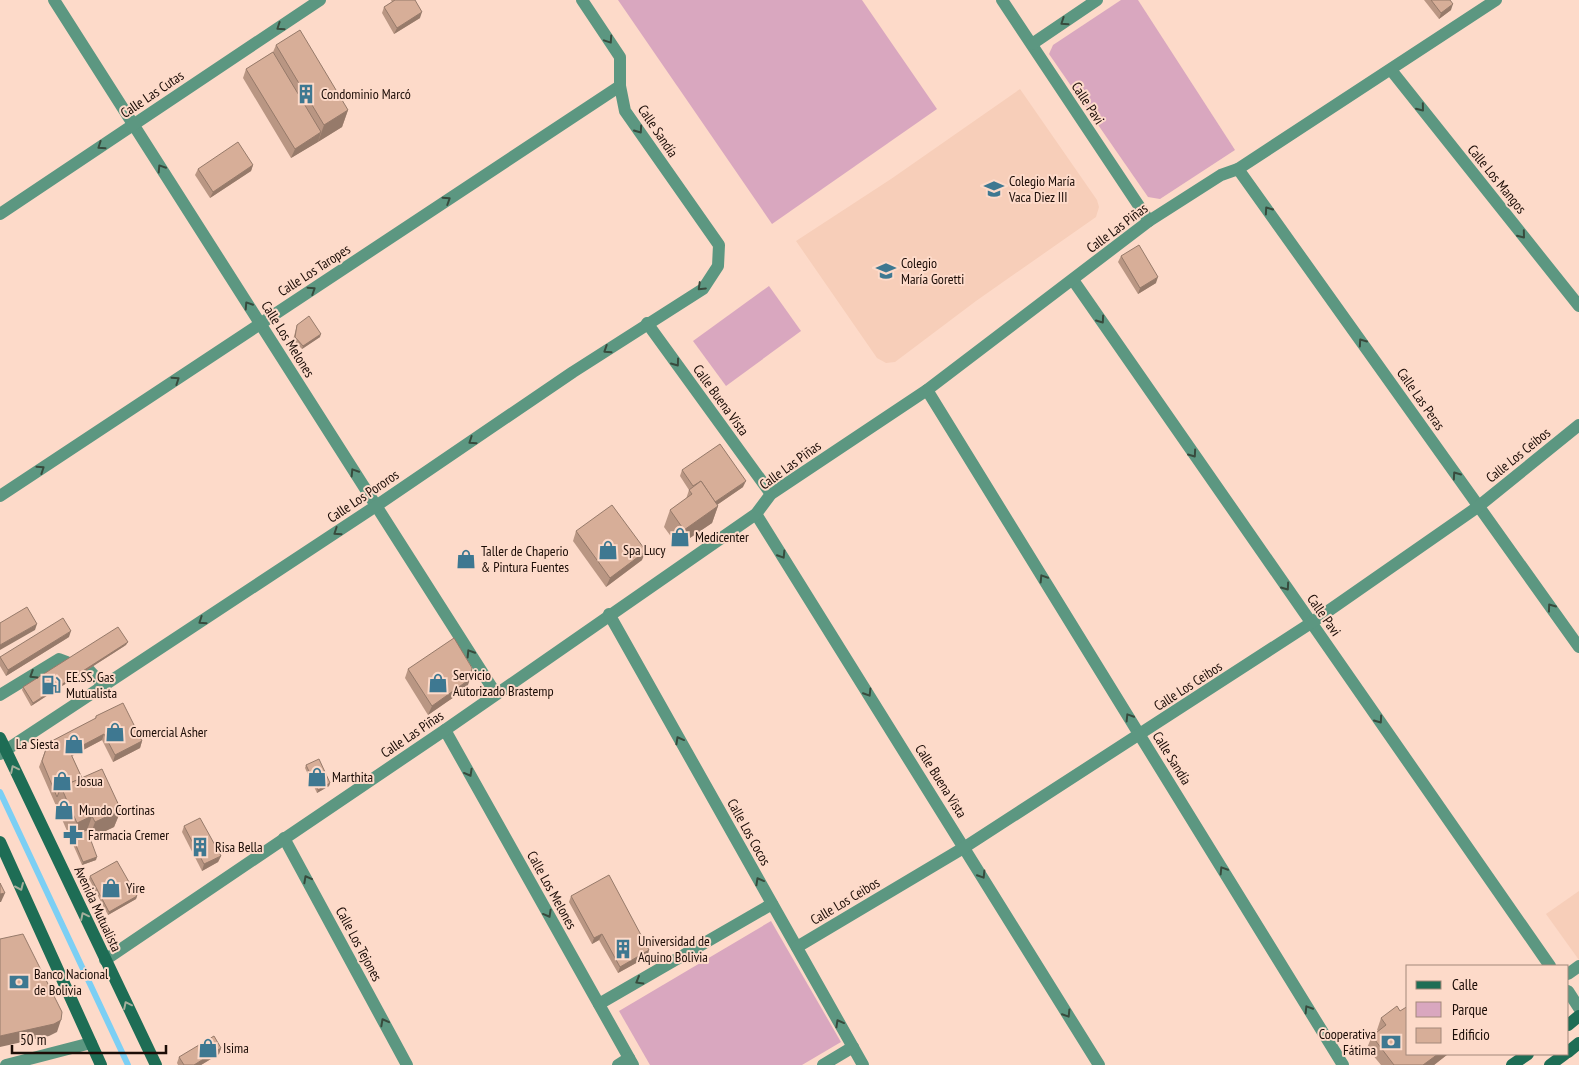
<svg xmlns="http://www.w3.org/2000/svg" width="1579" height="1065" viewBox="0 0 1579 1065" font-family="'PT Sans Narrow',sans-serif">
<rect width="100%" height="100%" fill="#fddac9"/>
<g fill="#f7ceb9">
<polygon points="1020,89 1097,200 1099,207 1096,217 976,301 895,362 886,363 877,358 796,241 891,179"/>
<polygon points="1579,891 1579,960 1546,914"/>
</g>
<g fill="#d9a7bf">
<polygon points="618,0 862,0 937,109 772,224"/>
<polygon points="1121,0 1138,0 1235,150 1160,199 1148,197 1049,54 1053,45"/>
<polygon points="769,286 801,331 726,386 693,341"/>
<polygon points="771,921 841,1042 802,1065 650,1065 619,1011"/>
</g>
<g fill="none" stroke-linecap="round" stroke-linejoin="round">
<polyline stroke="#7ccff4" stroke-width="6" points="0,792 128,1065"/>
<g stroke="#5c9781" stroke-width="12">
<polyline points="89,670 104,686"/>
<polyline points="0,695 59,659 67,662"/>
<polyline points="1568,974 1579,966"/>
</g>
<g stroke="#5c9781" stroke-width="12">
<polyline points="54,0 496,694"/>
<polyline points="1002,0 1149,221"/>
<polyline points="1032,44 1097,0"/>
<polyline points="1391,70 1579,306"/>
<polyline points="1238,169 1579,647"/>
<polyline points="0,214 320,0"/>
<polyline points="1073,280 1550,966"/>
<polyline points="647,323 771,494"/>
<polyline points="927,390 1343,1065"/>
<polyline points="0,496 620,86"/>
<polyline points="756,514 1099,1065"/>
<polyline points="609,614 863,1065"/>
<polyline points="445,730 633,1065"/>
<polyline points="0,754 376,506 573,372 703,289 718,266 719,245 625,111 620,86 620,57 582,0"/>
<polyline points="284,838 407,1065"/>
<polyline points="797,947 965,847 1311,623 1479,506 1579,425"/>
<polyline points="105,960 445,730 756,514 771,494 927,390 1149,221 1221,175 1238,169 1496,0"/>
<polyline points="1568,991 1579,1008"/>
<polyline points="599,1004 772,904"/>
<polyline points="6,1065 91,1043"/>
<polyline points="618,1065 629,1058"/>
<polyline points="823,1065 853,1047"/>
</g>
<g stroke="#1e6d55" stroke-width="12">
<polyline points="0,738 156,1065"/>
<polyline points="0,842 101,1065"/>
<polyline points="1568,1025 1579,1016"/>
<polyline points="1568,1052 1579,1043"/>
<polyline points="1512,1065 1528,1054"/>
<polyline points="1550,1065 1565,1054"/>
</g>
</g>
<g fill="#b99683">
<polygon points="391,0 415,0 420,18 394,34 382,13 384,7 392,2"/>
<polygon points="1424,0 1450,0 1451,10 1439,19"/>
<polygon points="276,45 348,110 342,127 291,158 243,78 246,69 273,52"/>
<polygon points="253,165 251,171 210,198 195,175 198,169"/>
<polygon points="1121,256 1156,283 1138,294 1118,262"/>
<polygon points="297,325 320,337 302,349 293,340"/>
<polygon points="682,470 743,487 717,505 718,506 712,523 678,546 664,527 670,510 686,499 689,490 680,476"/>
<polygon points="576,531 642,560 606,587 573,541"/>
<polygon points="69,637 6,676 0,666 0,657"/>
<polygon points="126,645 31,706 22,690 23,687"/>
<polygon points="408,669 467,688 428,715 405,678"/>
<polygon points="96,716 142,741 140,748 113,762 102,740 72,756 82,778 121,810 114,827 90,838 96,860 82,865 39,767 48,743 95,719"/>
<polygon points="306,765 330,783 329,786 317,793 305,768"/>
<polygon points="184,826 221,856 218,862 202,871 182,832"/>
<polygon points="90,876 137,896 136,899 108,915 89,879"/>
<polygon points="571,896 649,950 647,957 618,973 599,940 592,944 569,902"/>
<polygon points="1400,1011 1448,1054 1434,1065 1381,1065 1367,1048 1372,1036 1378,1031 1377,1030 1381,1018"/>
<polygon points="221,1048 219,1054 201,1065 178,1065 177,1063 179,1057"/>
</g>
<g fill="#967a6a">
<polygon points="1453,4 1451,10 1439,19 1441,13"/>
<polygon points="422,12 420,18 394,34 397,28"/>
<polygon points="348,110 342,127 318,142 324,125"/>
<polygon points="321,132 318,142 291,158 295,149"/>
<polygon points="253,165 251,171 210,198 213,192"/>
<polygon points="1158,277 1156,283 1138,294 1140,288"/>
<polygon points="321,334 320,337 302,349 303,346"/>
<polygon points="746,481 743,487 705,513 708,507"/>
<polygon points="718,506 712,523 678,546 684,530"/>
<polygon points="646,551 642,560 606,587 610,578"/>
<polygon points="37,624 35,630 0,650 0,645"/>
<polygon points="71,631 69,637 6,676 8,670"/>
<polygon points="128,642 126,645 31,706 33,703"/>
<polygon points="470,679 467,688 428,715 432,706"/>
<polygon points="104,734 102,740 68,758 70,752"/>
<polygon points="142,741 140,748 113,762 115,755"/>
<polygon points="330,783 329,786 317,793 318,790"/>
<polygon points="121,810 114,827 89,839 95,822"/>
<polygon points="92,816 86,833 72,836 77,823"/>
<polygon points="221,856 218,862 202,871 204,864"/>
<polygon points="97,857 96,860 82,865 83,862"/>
<polygon points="5,893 1,902 0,902 0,894"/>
<polygon points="137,896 136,899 108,915 109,912"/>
<polygon points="602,934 599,940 592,944 594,938"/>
<polygon points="649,950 647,957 618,973 620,967"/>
<polygon points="61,1020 57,1032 49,1036 0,1047 0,1036"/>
<polygon points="221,1048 219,1054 201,1065 194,1065"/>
<polygon points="1438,1054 1448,1054 1434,1065 1423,1065"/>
</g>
<g fill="#d7ae98" stroke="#967a6a">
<polygon points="395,0 415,0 422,12 397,28 384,7"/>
<polygon points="1431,0 1450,0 1453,4 1441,13"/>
<polygon points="300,30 348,110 324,125 276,45"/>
<polygon points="273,52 321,132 295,149 246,69"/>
<polygon points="238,142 253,165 213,192 198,169"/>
<polygon points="1139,245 1158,277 1140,288 1121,256"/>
<polygon points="309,316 321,334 303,346 295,337 297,325"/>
<polygon points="720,444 746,481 715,502 701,481 693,486 682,470"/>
<polygon points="701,481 718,506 684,530 670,510 692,494 689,490"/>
<polygon points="612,505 646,551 610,578 576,531"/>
<polygon points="27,607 37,624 0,645 0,623"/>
<polygon points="63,618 71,631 8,670 0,657"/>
<polygon points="118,627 128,642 33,703 23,687"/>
<polygon points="454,638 472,668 470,679 432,706 408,669"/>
<polygon points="123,703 142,741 115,755 104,734 70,752 82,778 61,787 57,797 42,761 48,743 96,718 96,716"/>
<polygon points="319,759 330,783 318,790 306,765"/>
<polygon points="102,769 121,810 95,822 92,816 77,823 61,787"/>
<polygon points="200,818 221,856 204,864 184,826"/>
<polygon points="87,830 97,857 83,862 72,836"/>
<polygon points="117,861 137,896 109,912 90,876"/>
<polygon points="609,875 649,950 620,967 602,934 594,938 571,896"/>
<polygon points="0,883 5,893 0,894"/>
<polygon points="23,934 62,1012 61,1020 54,1024 0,1036 0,939"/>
<polygon points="1397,1006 1400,1011 1408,1006 1408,1054 1438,1054 1423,1065 1394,1065 1372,1036 1386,1025 1381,1018"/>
<polygon points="214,1036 221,1048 194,1065 184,1065 179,1057"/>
</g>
<defs><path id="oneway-chevron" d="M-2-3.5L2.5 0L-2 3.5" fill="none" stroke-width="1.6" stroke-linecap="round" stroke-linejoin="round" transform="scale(1.25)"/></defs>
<g stroke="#384b3d">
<use href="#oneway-chevron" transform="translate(1064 22) rotate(146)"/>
<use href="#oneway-chevron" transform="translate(280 27) rotate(146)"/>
<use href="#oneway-chevron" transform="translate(609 40) rotate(56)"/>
<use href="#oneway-chevron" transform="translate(1421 108) rotate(51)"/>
<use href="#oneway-chevron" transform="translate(639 130) rotate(55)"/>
<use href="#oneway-chevron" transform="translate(101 146) rotate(146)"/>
<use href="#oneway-chevron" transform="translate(161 168) rotate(-123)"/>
<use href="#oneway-chevron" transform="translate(447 200) rotate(-33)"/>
<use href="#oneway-chevron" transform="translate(1268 210) rotate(-125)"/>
<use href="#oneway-chevron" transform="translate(1522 235) rotate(51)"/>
<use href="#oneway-chevron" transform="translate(701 287) rotate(136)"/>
<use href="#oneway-chevron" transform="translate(312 290) rotate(-33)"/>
<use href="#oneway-chevron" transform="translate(248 305) rotate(-123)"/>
<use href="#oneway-chevron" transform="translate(1101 320) rotate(55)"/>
<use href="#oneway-chevron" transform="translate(1362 342) rotate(-125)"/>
<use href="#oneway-chevron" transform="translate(607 350) rotate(147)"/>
<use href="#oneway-chevron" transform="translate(676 363) rotate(54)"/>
<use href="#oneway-chevron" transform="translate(176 380) rotate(-34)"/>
<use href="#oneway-chevron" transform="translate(472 441) rotate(146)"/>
<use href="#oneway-chevron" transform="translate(1193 454) rotate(55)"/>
<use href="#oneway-chevron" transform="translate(41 469) rotate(-34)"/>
<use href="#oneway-chevron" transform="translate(354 472) rotate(-122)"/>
<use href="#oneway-chevron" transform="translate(1456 475) rotate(-125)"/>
<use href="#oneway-chevron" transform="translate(337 532) rotate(146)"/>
<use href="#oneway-chevron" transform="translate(782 555) rotate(58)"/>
<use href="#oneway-chevron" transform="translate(1043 578) rotate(-122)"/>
<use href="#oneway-chevron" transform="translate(1286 587) rotate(55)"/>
<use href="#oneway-chevron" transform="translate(1551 607) rotate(-126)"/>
<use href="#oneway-chevron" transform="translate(202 621) rotate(146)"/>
<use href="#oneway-chevron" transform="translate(470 653) rotate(-122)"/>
<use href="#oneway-chevron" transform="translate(33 675) rotate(148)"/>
<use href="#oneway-chevron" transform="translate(868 693) rotate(58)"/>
<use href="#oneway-chevron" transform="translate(1129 717) rotate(-122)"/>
<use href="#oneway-chevron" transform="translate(1379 720) rotate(55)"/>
<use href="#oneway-chevron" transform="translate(679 740) rotate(-119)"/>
<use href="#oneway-chevron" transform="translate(469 773) rotate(61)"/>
<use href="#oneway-chevron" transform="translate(1223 870) rotate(-122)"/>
<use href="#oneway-chevron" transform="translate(982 875) rotate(58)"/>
<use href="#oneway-chevron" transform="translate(307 879) rotate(-118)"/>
<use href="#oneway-chevron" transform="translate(759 881) rotate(-119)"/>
<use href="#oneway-chevron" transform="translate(548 914) rotate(61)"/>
<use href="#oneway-chevron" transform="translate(639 981) rotate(150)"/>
<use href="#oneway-chevron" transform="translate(1308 1009) rotate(-122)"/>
<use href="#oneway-chevron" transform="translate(1067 1014) rotate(58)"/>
<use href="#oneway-chevron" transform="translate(384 1022) rotate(-118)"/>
<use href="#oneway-chevron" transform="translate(839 1023) rotate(-119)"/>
</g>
<g stroke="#a4ae9b">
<use href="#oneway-chevron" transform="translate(14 769) rotate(-116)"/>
<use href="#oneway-chevron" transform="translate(20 887) rotate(66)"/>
<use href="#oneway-chevron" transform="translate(84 916) rotate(-116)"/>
<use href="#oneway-chevron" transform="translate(127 1005) rotate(-116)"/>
</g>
<defs>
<symbol id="building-bare" viewBox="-9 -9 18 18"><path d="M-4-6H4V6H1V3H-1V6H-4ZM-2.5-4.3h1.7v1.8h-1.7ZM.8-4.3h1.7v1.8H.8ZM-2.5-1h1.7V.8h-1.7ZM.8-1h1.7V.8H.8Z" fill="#3e7891" stroke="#fddac9" stroke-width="2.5" paint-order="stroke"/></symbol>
<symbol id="school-bare" viewBox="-9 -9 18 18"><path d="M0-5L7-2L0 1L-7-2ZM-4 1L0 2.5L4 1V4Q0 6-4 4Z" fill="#3e7891" stroke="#fddac9" stroke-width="2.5" paint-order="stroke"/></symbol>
<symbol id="shop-bare" viewBox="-9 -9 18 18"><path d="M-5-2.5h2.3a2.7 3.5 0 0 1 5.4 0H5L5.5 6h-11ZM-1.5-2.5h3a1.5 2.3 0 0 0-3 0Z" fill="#3e7891" stroke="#fddac9" stroke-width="2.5" paint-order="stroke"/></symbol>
<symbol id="fuel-bare" viewBox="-9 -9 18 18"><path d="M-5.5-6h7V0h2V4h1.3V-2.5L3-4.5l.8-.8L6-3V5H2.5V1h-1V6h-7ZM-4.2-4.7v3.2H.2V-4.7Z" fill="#3e7891" stroke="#fddac9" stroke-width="2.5" paint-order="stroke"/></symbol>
<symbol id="pharmacy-bare" viewBox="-9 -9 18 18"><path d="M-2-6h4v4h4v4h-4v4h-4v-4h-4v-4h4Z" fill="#3e7891" stroke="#fddac9" stroke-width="2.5" paint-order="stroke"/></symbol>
<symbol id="bank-bare" viewBox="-9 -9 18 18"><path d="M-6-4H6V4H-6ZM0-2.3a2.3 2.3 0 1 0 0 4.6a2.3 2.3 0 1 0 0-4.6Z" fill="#3e7891" stroke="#fddac9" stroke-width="2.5" paint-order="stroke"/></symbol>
</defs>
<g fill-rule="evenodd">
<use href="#building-bare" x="292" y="80" width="28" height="28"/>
<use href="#school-bare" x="980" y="175" width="28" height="28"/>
<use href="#school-bare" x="872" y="257" width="28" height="28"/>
<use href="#shop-bare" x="666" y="523" width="28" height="28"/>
<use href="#shop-bare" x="594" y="536" width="28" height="28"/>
<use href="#shop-bare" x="452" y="545" width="28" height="28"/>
<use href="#shop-bare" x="424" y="669" width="28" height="28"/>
<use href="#fuel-bare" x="37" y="671" width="28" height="28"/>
<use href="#shop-bare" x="101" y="718" width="28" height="28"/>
<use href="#shop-bare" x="60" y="730" width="28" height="28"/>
<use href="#shop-bare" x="303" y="763" width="28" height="28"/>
<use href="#shop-bare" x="48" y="767" width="28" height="28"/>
<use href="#shop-bare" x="50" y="796" width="28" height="28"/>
<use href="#pharmacy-bare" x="59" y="821" width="28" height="28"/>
<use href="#building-bare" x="186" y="833" width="28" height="28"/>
<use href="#shop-bare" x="97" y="874" width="28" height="28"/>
<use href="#building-bare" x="609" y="935" width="28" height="28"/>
<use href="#bank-bare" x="5" y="968" width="28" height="28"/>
<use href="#bank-bare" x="1377" y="1028" width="28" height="28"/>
<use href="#shop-bare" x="194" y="1034" width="28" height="28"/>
</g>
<g text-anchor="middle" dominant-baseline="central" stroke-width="4" stroke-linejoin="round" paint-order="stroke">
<g font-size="14" fill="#1b0c06" stroke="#fddac9">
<text transform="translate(152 94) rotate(-34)">Calle Las Cutas</text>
<text transform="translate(1088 103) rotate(57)">Calle Pavi</text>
<text transform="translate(658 131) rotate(56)">Calle Sandía</text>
<text transform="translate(1497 179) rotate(51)">Calle Los Mangos</text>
<text transform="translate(1117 228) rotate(-37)">Calle Las Piñas</text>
<text transform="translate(314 270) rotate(-33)">Calle Los Taropes</text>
<text transform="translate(288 339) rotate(58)">Calle Los Melones</text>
<text transform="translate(1421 399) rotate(55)">Calle Las Peras</text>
<text transform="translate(721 400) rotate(54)">Calle Buena Vista</text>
<text transform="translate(1518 455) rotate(-39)">Calle Los Ceibos</text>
<text transform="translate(790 465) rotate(-36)">Calle Las Piñas</text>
<text transform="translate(363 496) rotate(-34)">Calle Los Pororos</text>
<text transform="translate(1324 615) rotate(55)">Calle Pavi</text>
<text transform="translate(1188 686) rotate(-33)">Calle Los Ceibos</text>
<text transform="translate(412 734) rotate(-34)">Calle Las Piñas</text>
<text transform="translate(1172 758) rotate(58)">Calle Sandía</text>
<text transform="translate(941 781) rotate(58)">Calle Buena Vista</text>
<text transform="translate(749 832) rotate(61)">Calle Los Cocos</text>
<text transform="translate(552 890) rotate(61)">Calle Los Melones</text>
<text transform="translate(845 901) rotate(-31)">Calle Los Ceibos</text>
<text transform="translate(98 909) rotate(65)">Avenida Mutualista</text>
<text transform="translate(359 944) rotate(62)">Calle Los Tejones</text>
</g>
<g font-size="14" fill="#1b0c06" stroke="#fddac9" text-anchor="start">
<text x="321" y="94">Condominio Marcó</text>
<text x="1009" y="181">Colegio María<tspan x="1009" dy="16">Vaca Diez III</tspan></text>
<text x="901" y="263">Colegio<tspan x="901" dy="16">María Goretti</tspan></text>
<text x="695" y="537">Medicenter</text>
<text x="623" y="550">Spa Lucy</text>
<text x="481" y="551">Taller de Chaperio<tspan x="481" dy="16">&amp; Pintura Fuentes</tspan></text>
<text x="453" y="675">Servicio<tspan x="453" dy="16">Autorizado Brastemp</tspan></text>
<text x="66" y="677">EE.SS. Gas<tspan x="66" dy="16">Mutualista</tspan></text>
<text x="130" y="732">Comercial Asher</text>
<text x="59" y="744" text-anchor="end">La Siesta</text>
<text x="332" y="777">Marthita</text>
<text x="77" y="781">Josua</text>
<text x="79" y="810">Mundo Cortinas</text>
<text x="88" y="835">Farmacia Cremer</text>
<text x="215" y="847">Risa Bella</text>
<text x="126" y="888">Yire</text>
<text x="638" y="941">Universidad de<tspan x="638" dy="16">Aquino Bolivia</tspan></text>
<text x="34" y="974">Banco Nacional<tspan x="34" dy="16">de Bolivia</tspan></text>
<text x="1376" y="1034" text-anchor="end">Cooperativa<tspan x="1376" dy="16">Fátima</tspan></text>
<text x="223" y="1048">Isima</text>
</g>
</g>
<rect x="1406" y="965" width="162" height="90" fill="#fddac9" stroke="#a3887b"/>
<rect x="1416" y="981" width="25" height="8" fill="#1e6d55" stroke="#a3887b"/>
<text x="1452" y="990" font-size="15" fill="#1b0c06">Calle</text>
<rect x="1416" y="1002" width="25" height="15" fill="#d9a7bf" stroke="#a3887b"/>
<text x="1452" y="1015" font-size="15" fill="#1b0c06">Parque</text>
<rect x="1416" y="1028" width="25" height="15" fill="#d7ae98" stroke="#a3887b"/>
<text x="1452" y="1040" font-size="15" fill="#1b0c06">Edificio</text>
<path d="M12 1045v8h154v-8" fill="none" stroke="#1b0c06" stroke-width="2.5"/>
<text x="20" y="1045" font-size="15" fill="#1b0c06" stroke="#fddac9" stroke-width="4" paint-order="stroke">50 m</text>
</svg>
